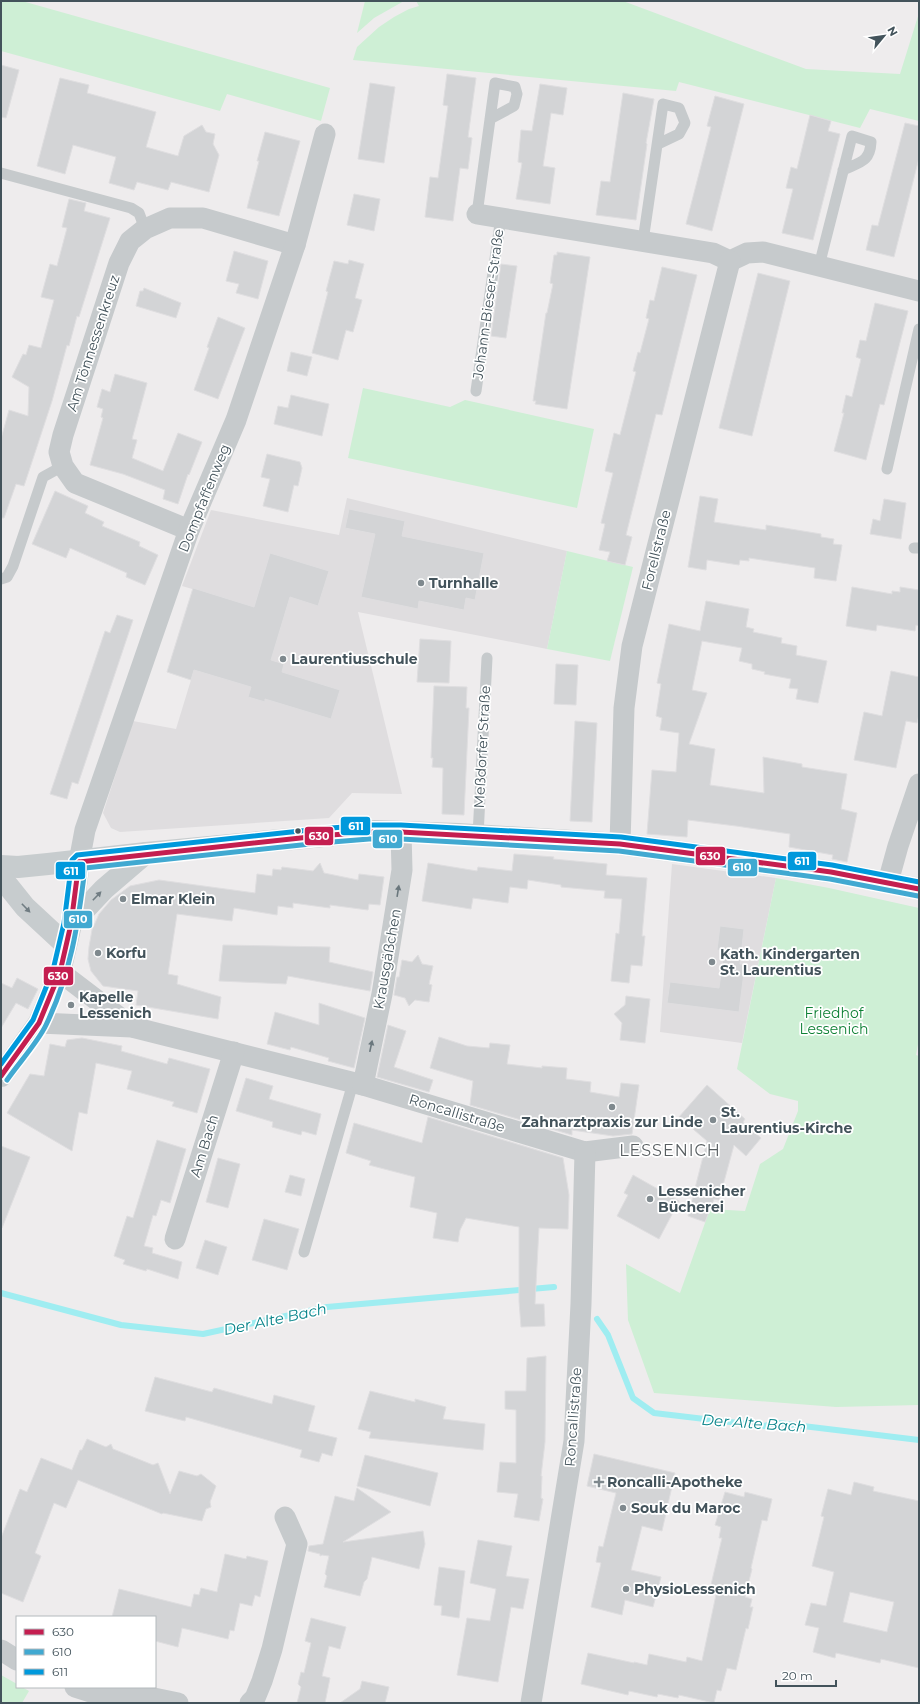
<svg xmlns="http://www.w3.org/2000/svg" width="920" height="1704" viewBox="0 0 920 1704" font-family="Montserrat,sans-serif">
<rect width="100%" height="100%" fill="#eeeced"/>
<g fill="#dfdddf">
<polygon points="347,498 567,551 547,649 358,612 402,794 352,793 329,818 120,832 111,828 103,813 133,721 176,729 194,670 230,600 182,586 211,510 339,535"/>
<polygon points="672,864 776,878 742,1043 660,1032"/>
</g>
<g fill="#ceefd5">
<polygon points="1,1 22,1 330,88 321,121 227,94 220,111 1,51"/>
<polygon points="365,1 404,1 374,18 357,33"/>
<polygon points="416,1 623,1 806,69 900,74 919,13 919,121 870,109 860,128 679,82 676,91 353,60 357,47 379,27 394,17 409,9 419,6"/>
<polygon points="363,388 450,407 465,400 594,429 577,508 348,458"/>
<polygon points="567,551 633,567 610,661 547,649"/>
<polygon points="776,878 829,888 919,908 919,1039 916,1055 919,1056 919,1405 836,1407 654,1393 628,1320 626,1264 680,1293 710,1209 745,1211 760,1164 783,1149 798,1111 798,1101 770,1094 737,1069"/>
<polygon points="1,1675 17,1684 17,1687 22,1687 29,1691 22,1703 1,1703"/>
</g>
<g fill="none" stroke-linecap="round" stroke-linejoin="round">
<g stroke="#9fedf1" stroke-width="6">
<polyline points="1,1293 121,1325 203,1334 327,1307 554,1287"/>
<polyline points="597,1319 608,1335 633,1398 654,1413 764,1426 778,1423 919,1440"/>
</g>
</g>
<g fill="#d3d4d6" stroke="#dfdee0" fill-rule="evenodd">
<polygon points="1,65 19,70 6,118 1,117"/>
<polygon points="447,74 476,78 468,137 472,138 468,169 460,168 453,221 425,217 430,177 438,178 448,106 443,105"/>
<polygon points="60,78 89,85 87,93 156,112 146,147 178,156 184,136 202,125 206,132 215,134 213,144 219,155 209,192 171,182 168,190 137,182 134,190 109,183 116,157 73,145 65,174 37,166"/>
<polygon points="370,83 395,87 384,163 358,159"/>
<polygon points="540,84 567,88 563,115 551,113 543,166 555,168 550,204 516,199 522,163 518,162 521,130 532,131"/>
<polygon points="623,93 654,99 646,143 647,144 636,220 596,215 601,181 610,182"/>
<polygon points="715,96 744,104 712,231 686,224 711,127 707,126"/>
<polygon points="810,115 831,121 828,131 840,134 813,240 782,233 793,189 786,188 791,167 797,169"/>
<polygon points="905,123 919,126 919,158 894,257 866,250 872,225 878,226"/>
<polygon points="265,132 300,141 279,216 247,208 259,161 257,161"/>
<polygon points="354,194 380,199 374,231 347,225"/>
<polygon points="69,199 86,203 84,211 110,218 79,317 77,316 69,346 67,345 52,401 24,486 16,484 4,518 1,518 1,439 9,410 28,416 29,387 12,377 23,354 26,355 29,345 41,348 54,300 41,297 50,264 57,266 67,228 62,227"/>
<polygon points="234,251 268,261 258,299 236,293 239,284 226,281"/>
<polygon points="557,252 590,257 567,409 535,404 536,401 533,401 546,313 547,313 553,284 550,283 554,255 557,255"/>
<polygon points="349,260 364,264 355,298 362,300 353,332 346,330 338,360 312,353 328,292 326,291 334,261 348,264"/>
<polygon points="501,264 517,266 506,338 491,336"/>
<polygon points="662,267 697,275 662,415 656,414 633,507 626,535 632,537 625,565 607,561 610,552 599,550 605,524 601,523 613,473 605,471 614,433 620,435 636,372 633,371 638,352 640,353 649,319 646,318 650,300 654,301"/>
<polygon points="758,273 790,281 752,436 719,428"/>
<polygon points="144,288 181,303 176,318 136,306 140,291 143,291"/>
<polygon points="875,303 908,311 884,405 880,404 866,460 834,451 844,413 842,413 846,395 852,397 861,359 856,357 860,340 866,341"/>
<polygon points="218,317 245,328 218,399 194,390 209,348 207,347"/>
<polygon points="291,352 312,357 307,376 287,371"/>
<polygon points="115,374 147,383 132,439 137,440 132,458 163,471 178,433 202,442 189,475 188,474 178,504 163,499 165,490 123,474 90,465 103,418 101,417 103,409 97,407 102,389 110,392"/>
<polygon points="291,395 329,404 322,436 274,424 278,406 288,408"/>
<polygon points="267,454 300,462 302,468 298,486 294,485 288,512 263,506 270,479 261,477"/>
<polygon points="55,491 88,506 85,513 104,522 102,526 140,542 139,546 158,555 145,585 126,577 127,573 70,548 66,558 32,544"/>
<polygon points="700,496 718,499 714,522 766,530 766,525 821,534 821,537 834,539 833,544 842,545 836,581 814,578 815,568 749,558 749,561 740,560 739,565 707,560 706,570 688,567"/>
<polygon points="884,499 906,503 901,539 870,534 873,519 880,521"/>
<polygon points="349,509 405,521 402,536 484,553 475,600 466,598 464,610 419,601 418,609 361,597 375,534 345,528"/>
<polygon points="270,553 329,571 318,606 290,597 271,660 284,664 282,672 340,690 331,719 265,699 265,702 248,697 251,687 194,670 191,680 167,672 193,588 254,607"/>
<polygon points="852,587 892,594 892,591 900,592 900,587 919,590 919,626 916,625 915,631 877,625 876,631 846,626"/>
<polygon points="706,601 749,609 746,627 754,629 753,632 782,638 781,643 797,646 796,655 827,661 818,703 796,699 798,689 789,688 791,679 764,674 765,672 752,669 752,664 739,661 742,648 702,641 692,690 707,693 689,744 715,749 710,785 764,793 763,757 802,764 802,767 847,774 841,809 857,813 847,862 832,859 833,855 789,847 790,834 736,826 688,820 687,837 647,834 652,770 676,772 679,733 660,730 662,718 656,716 661,684 657,683 669,624 700,631"/>
<polygon points="117,615 133,620 78,784 72,782 67,799 50,794 105,631 110,633"/>
<polygon points="420,639 451,641 449,683 417,682"/>
<polygon points="556,664 578,665 576,705 554,704"/>
<polygon points="891,671 919,677 919,714 917,723 906,721 896,768 854,760 864,712 882,716"/>
<polygon points="434,686 467,687 466,708 469,708 464,815 442,814 443,768 432,767 433,758 431,758"/>
<polygon points="575,721 597,723 592,822 570,821"/>
<polygon points="514,854 554,857 553,859 607,864 606,875 647,878 642,936 645,936 642,966 631,965 629,983 611,981 616,933 619,934 622,899 604,898 605,891 561,887 561,885 528,880 527,889 510,887 508,903 473,898 471,909 422,901 428,863 477,871 478,867 512,871"/>
<polygon points="320,863 324,873 358,880 359,874 384,877 380,905 369,904 368,910 330,905 330,908 293,903 293,908 278,906 277,915 234,908 232,921 177,914 168,974 178,976 177,984 221,997 218,1019 136,1005 138,991 103,986 91,971 88,959 89,947 92,930 99,914 111,900 130,886 159,880 255,893 257,874 272,876 273,869 281,870 282,867 313,871"/>
<polygon points="720,926 744,929 740,964 745,964 739,1012 667,1003 670,982 719,988 724,951 717,950"/>
<polygon points="223,945 330,947 329,962 373,972 370,991 288,976 286,984 219,981"/>
<polygon points="418,955 422,964 433,966 429,984 432,985 429,1002 415,1000 409,1006 405,998 394,995 397,977 399,977 402,960 412,962"/>
<polygon points="17,978 38,989 28,1009 16,1003 1,1028 1,983 12,988"/>
<polygon points="626,996 650,999 645,1043 620,1040 622,1023 614,1014 625,1005"/>
<polygon points="319,1003 365,1018 354,1068 328,1061 329,1058 291,1047 290,1050 267,1044 275,1012 319,1025"/>
<polygon points="388,1025 406,1031 394,1067 433,1080 429,1092 377,1077"/>
<polygon points="439,1037 467,1046 489,1048 490,1043 510,1045 507,1064 542,1068 542,1066 567,1068 566,1079 591,1082 590,1092 619,1097 621,1083 639,1085 632,1134 613,1136 572,1130 572,1135 470,1105 473,1081 430,1068"/>
<polygon points="82,1038 122,1046 121,1051 167,1064 169,1058 210,1069 197,1113 172,1106 174,1102 127,1089 132,1071 96,1063 87,1114 79,1112 72,1151 7,1113 30,1074 44,1076 50,1044 65,1047 67,1040"/>
<polygon points="246,1078 273,1086 269,1099 321,1114 316,1135 302,1131 301,1135 272,1127 273,1122 236,1111"/>
<polygon points="707,1085 745,1119 743,1122 761,1138 746,1156 734,1145 719,1200 714,1199 705,1222 688,1216 707,1141 679,1117"/>
<polygon points="428,1117 563,1158 569,1195 568,1229 539,1228 535,1304 544,1304 545,1326 521,1327 519,1301 519,1227 466,1218 460,1230 458,1242 433,1238 437,1213 410,1207 415,1177 369,1165 371,1161 346,1153 354,1123 422,1143"/>
<polygon points="157,1140 186,1149 170,1203 161,1200 156,1216 153,1215 144,1246 153,1248 152,1253 182,1262 178,1279 147,1269 146,1271 123,1264 125,1260 114,1256 127,1216 133,1218"/>
<polygon points="1,1146 30,1157 2,1228 1,1228"/>
<polygon points="218,1158 240,1164 228,1208 206,1202"/>
<polygon points="290,1175 305,1179 301,1196 285,1192"/>
<polygon points="633,1175 679,1201 659,1239 617,1216 628,1195 624,1193"/>
<polygon points="264,1219 299,1229 287,1270 252,1260"/>
<polygon points="205,1240 227,1247 218,1275 196,1268"/>
<polygon points="546,1356 545,1442 541,1476 542,1476 541,1498 543,1499 539,1521 514,1517 518,1494 497,1492 500,1462 516,1463 516,1410 505,1409 505,1391 526,1391 527,1358"/>
<polygon points="155,1377 212,1392 214,1388 272,1404 274,1395 315,1406 308,1431 337,1438 332,1456 322,1453 319,1462 300,1457 302,1450 186,1417 185,1421 145,1411"/>
<polygon points="370,1391 415,1402 415,1399 446,1407 443,1419 485,1424 483,1450 369,1438 371,1432 358,1429"/>
<polygon points="87,1439 106,1447 111,1444 113,1449 153,1465 158,1463 170,1494 179,1471 197,1476 201,1474 216,1486 210,1502 211,1507 206,1509 202,1521 163,1513 162,1514 78,1480 66,1508 54,1503 35,1553 41,1556 23,1602 1,1593 1,1538 20,1489 27,1492 41,1458 72,1470 80,1450 82,1450"/>
<polygon points="594,1454 675,1473 662,1531 642,1526 631,1570 661,1577 653,1607 625,1600 622,1615 591,1607 601,1563 596,1562 599,1546 603,1547 616,1493 587,1486"/>
<polygon points="365,1455 438,1473 430,1506 357,1486"/>
<path d="M854 1482 874 1487 873 1491 919 1501V1668L881 1659 880 1663 836 1653 835 1658 813 1652 819 1628 805 1625 811 1603 826 1606 834 1572 812 1566 824 1517 821 1516 828 1489 851 1495ZM850 1592 894 1602 887 1632 843 1622Z"/>
<polygon points="357,1488 391,1512 343,1542 423,1531 425,1544 419,1569 372,1557 367,1579 364,1582 360,1596 324,1587 327,1576 325,1574 329,1556 322,1555 320,1556 320,1554 308,1551 309,1546 323,1544 335,1496 354,1501"/>
<polygon points="725,1492 744,1497 745,1492 772,1499 767,1521 762,1520 751,1568 752,1569 745,1597 752,1599 750,1607 753,1607 748,1629 746,1628 736,1670 727,1668 721,1691 717,1690 714,1703 679,1695 678,1698 658,1694 657,1697 629,1691 628,1695 581,1684 588,1653 634,1663 634,1662 647,1665 649,1654 686,1662 687,1657 702,1661 717,1590 710,1589 722,1538 719,1538 721,1527 715,1525"/>
<polygon points="478,1540 512,1546 506,1576 529,1579 523,1609 511,1607 498,1682 457,1675 467,1618 490,1621 496,1589 470,1583"/>
<polygon points="225,1554 246,1559 247,1556 268,1561 260,1597 255,1595 252,1606 240,1603 234,1631 230,1630 228,1639 182,1628 178,1647 155,1641 155,1617 112,1617 119,1589 191,1607 194,1594 199,1595 201,1588 217,1592"/>
<polygon points="439,1567 465,1571 459,1618 441,1615 442,1606 434,1605"/>
<polygon points="311,1618 346,1627 340,1649 329,1646 322,1676 330,1678 325,1703 297,1703 301,1687 298,1684 301,1672 304,1673 311,1643 305,1641"/>
<polygon points="362,1681 389,1687 385,1703 340,1703 360,1689"/>
</g>
<g fill="none" stroke-linecap="round" stroke-linejoin="round">
<g stroke="#c6cacc" stroke-width="11">
<polyline points="1,173 131,208 139,213 145,229"/>
<polyline points="477,214 495,83 515,87 517,94 514,106 490,119"/>
<polyline points="643,241 663,104 679,108 685,123 679,134 658,144"/>
<path d="M819 266 852 136 871 142C870 162 860 162 843 170"/>
<polyline points="476,391 501,217"/>
<polyline points="887,469 919,329"/>
<polyline points="914,548 919,548"/>
<polyline points="1,579 7,577 13,566 43,477 63,466"/>
<polyline points="478,836 487,658"/>
<polyline points="304,1252 353,1083"/>
</g>
<g stroke="#c6cacc" stroke-width="21">
<polyline points="477,214 713,253 730,261 747,253 763,252 919,291"/>
<polyline points="189,530 75,483 63,466 59,452 63,435 119,263 130,241 145,229 170,218 203,218 295,245"/>
<polyline points="620,844 624,708 632,646 730,261"/>
<polyline points="79,862 85,830 189,530 236,420 295,245 325,134"/>
<polyline points="888,882 898,846 919,784"/>
<polyline points="60,972 132,1027"/>
<polyline points="39,1023 132,1027 363,1085 585,1152 633,1146"/>
<polyline points="363,1085 382,994 402,870 401,832"/>
<polyline points="175,1239 234,1052"/>
<polyline points="1,1650 17,1660"/>
<polyline points="75,1687 97,1694 149,1697 178,1703"/>
<polyline points="250,1703 255,1698 262,1681 272,1649 297,1544 285,1517"/>
<polyline points="531,1703 574,1441 581,1304 585,1152"/>
</g>
<g stroke="#c7ccce" stroke-width="22">
<polyline points="1,866 18,867 48,864 146,853 375,831 458,834 620,844 831,872 919,889"/>
<polyline points="1,877 25,907 66,945"/>
<polyline points="71,924 104,889 146,853"/>
<polyline points="1,1076 39,1023 60,972 71,924 79,862"/>
</g>
<defs>
<g id="bus-1">
<polyline points="79,862 319,836 369,832 401,832 620,844 831,872 919,889"/>
<polyline points="1,1076 39,1023 60,972 71,924 79,862"/>
</g>
<path id="bus-2" d="M7 1080C18 1064 38 1042 46 1025 71 973 78 925 85 868L320 843 369 839H401L619 851 830 879 918 896"/>
<polyline id="bus-3" points="1,1064 33,1020 53,970 64,923 72,860 77,855 319,829 368,825 401,825 621,837 832,865 919,882"/>
</defs>
<use href="#bus-1" stroke="#fff" stroke-width="8"/>
<use href="#bus-2" stroke="#fff" stroke-width="8"/>
<use href="#bus-3" stroke="#fff" stroke-width="8"/>
<use href="#bus-1" stroke="#c41e50" stroke-width="5"/>
<use href="#bus-2" stroke="#41a9d1" stroke-width="5"/>
<use href="#bus-3" stroke="#0099dc" stroke-width="5"/>
</g>
<defs><path id="oneway-solid" d="M-6-.8H1V-3.2L6.5 0L1 3.2V.8H-6Z"/></defs>
<g fill="#6a777d">
<use href="#oneway-solid" transform="translate(398 891) rotate(-81)"/>
<use href="#oneway-solid" transform="translate(371 1046) rotate(-78)"/>
</g>
<g fill="#717d83">
<use href="#oneway-solid" transform="translate(97 896) rotate(-46)"/>
<use href="#oneway-solid" transform="translate(26 908) rotate(46)"/>
</g>
<g fill="#7f898e" stroke="#fff" stroke-width="1.5">
<circle cx="421" cy="583" r="4"/>
<circle cx="283" cy="659" r="4"/>
<circle cx="123" cy="899" r="4"/>
<circle cx="98" cy="953" r="4"/>
<circle cx="712" cy="962" r="4"/>
<circle cx="71" cy="1005" r="4"/>
<circle cx="612" cy="1107" r="4"/>
<circle cx="713" cy="1120" r="4"/>
<circle cx="650" cy="1199" r="4"/>
<path d="M597 1476h4v4h4v4h-4v4h-4v-4h-4v-4h4z"/>
<circle cx="623" cy="1508" r="4"/>
<circle cx="626" cy="1589" r="4"/>
</g>
<circle fill="#43535b" stroke="#fff" stroke-width="1.5" cx="298" cy="831" r="3.5"/>
<g text-anchor="middle" dominant-baseline="central" stroke-width="3.5" stroke-linejoin="round" paint-order="stroke">
<g font-size="14" fill="#43535b" stroke="#fff">
<text transform="translate(488 304) rotate(-82)">Johann-Bieser-Straße</text>
<text transform="translate(93 343) rotate(-72)">Am Tönnessenkreuz</text>
<text transform="translate(204 498) rotate(-68)">Dompfaffenweg</text>
<text transform="translate(656 550) rotate(-76)">Forellstraße</text>
<text transform="translate(482 747) rotate(-87)">Meßdorfer Straße</text>
<text transform="translate(387 959) rotate(-80)">Krausgäßchen</text>
<text transform="translate(457 1113) rotate(17)">Roncallistraße</text>
<text transform="translate(204 1146) rotate(-73)">Am Bach</text>
<text transform="translate(573 1417) rotate(-86)">Roncallistraße</text>
</g>
<g font-size="14" font-weight="bold" fill="#43535b" stroke="#fff" text-anchor="start">
<text x="429" y="583">Turnhalle</text>
<text x="291" y="659">Laurentiusschule</text>
<text x="131" y="899">Elmar Klein</text>
<text x="106" y="953">Korfu</text>
<text x="720" y="954">Kath. Kindergarten<tspan x="720" dy="16">St. Laurentius</tspan></text>
<text x="79" y="997">Kapelle<tspan x="79" dy="16">Lessenich</tspan></text>
<text x="721" y="1112">St.<tspan x="721" dy="16">Laurentius-Kirche</tspan></text>
<text x="612" y="1122" text-anchor="middle">Zahnarztpraxis zur Linde</text>
<text x="658" y="1191">Lessenicher<tspan x="658" dy="16">Bücherei</tspan></text>
<text x="607" y="1482">Roncalli-Apotheke</text>
<text x="631" y="1508">Souk du Maroc</text>
<text x="634" y="1589">PhysioLessenich</text>
</g>
<g font-size="14" fill="#0e8135" stroke="#fff">
<text x="834" y="1013">Friedhof<tspan x="834" dy="16">Lessenich</tspan></text>
</g>
<g font-size="15" font-style="italic" fill="#048288" stroke="#fff">
<text transform="translate(275 1319) rotate(-12)">Der Alte Bach</text>
<text transform="translate(754 1423) rotate(4)">Der Alte Bach</text>
</g>
<g font-size="16" letter-spacing="1" fill="#585e61" stroke="#fff">
<text x="670" y="1150">LESSENICH</text>
</g>
</g>
<g stroke="#fff" stroke-width="1.5">
<rect x="340" y="816" width="31" height="20" rx="4" fill="#0099dc"/>
<rect x="304" y="826" width="30" height="20" rx="4" fill="#c41e50"/>
<rect x="372" y="829" width="31" height="20" rx="4" fill="#41a9d1"/>
<rect x="695" y="846" width="31" height="20" rx="4" fill="#c41e50"/>
<rect x="787" y="851" width="30" height="20" rx="4" fill="#0099dc"/>
<rect x="727" y="858" width="31" height="19" rx="4" fill="#41a9d1"/>
<rect x="55" y="861" width="31" height="19" rx="4" fill="#0099dc"/>
<rect x="63" y="910" width="30" height="19" rx="4" fill="#41a9d1"/>
<rect x="43" y="966" width="31" height="20" rx="4" fill="#c41e50"/>
</g>
<g font-size="11" text-anchor="middle" font-weight="bold" fill="#fff">
<text x="356" y="830">611</text>
<text x="319" y="840">630</text>
<text x="388" y="843">610</text>
<text x="710" y="860">630</text>
<text x="802" y="865">611</text>
<text x="742" y="871">610</text>
<text x="71" y="875">611</text>
<text x="78" y="923">610</text>
<text x="58" y="980">630</text>
</g>
<rect width="920" height="1704" fill="none" stroke="#43535b" stroke-width="4"/>
<rect x="16" y="1616" width="140" height="72" fill="#ffffff" stroke="#b4babd"/>
<rect x="24" y="1629" width="20" height="6" fill="#c41e50" stroke="#b4babd"/>
<text x="52" y="1636" font-size="12" fill="#43535b">630</text>
<rect x="24" y="1649" width="20" height="6" fill="#41a9d1" stroke="#b4babd"/>
<text x="52" y="1656" font-size="12" fill="#43535b">610</text>
<rect x="24" y="1669" width="20" height="6" fill="#0099dc" stroke="#b4babd"/>
<text x="52" y="1676" font-size="12" fill="#43535b">611</text>
<g transform="translate(884 36) rotate(61)" stroke="#ffffff" stroke-width="3" paint-order="stroke">
<path d="M0-3L7 15L0 10L-7 15Z" fill="#43535b"/>
<text y="-6" font-size="11" font-weight="bold" text-anchor="middle" fill="#43535b">N</text>
</g>
<path d="M776 1680v6h60v-6" fill="none" stroke="#43535b" stroke-width="2"/>
<text x="782" y="1680" font-size="12" fill="#43535b" stroke="#ffffff" stroke-width="3" paint-order="stroke">20 m</text>
</svg>
